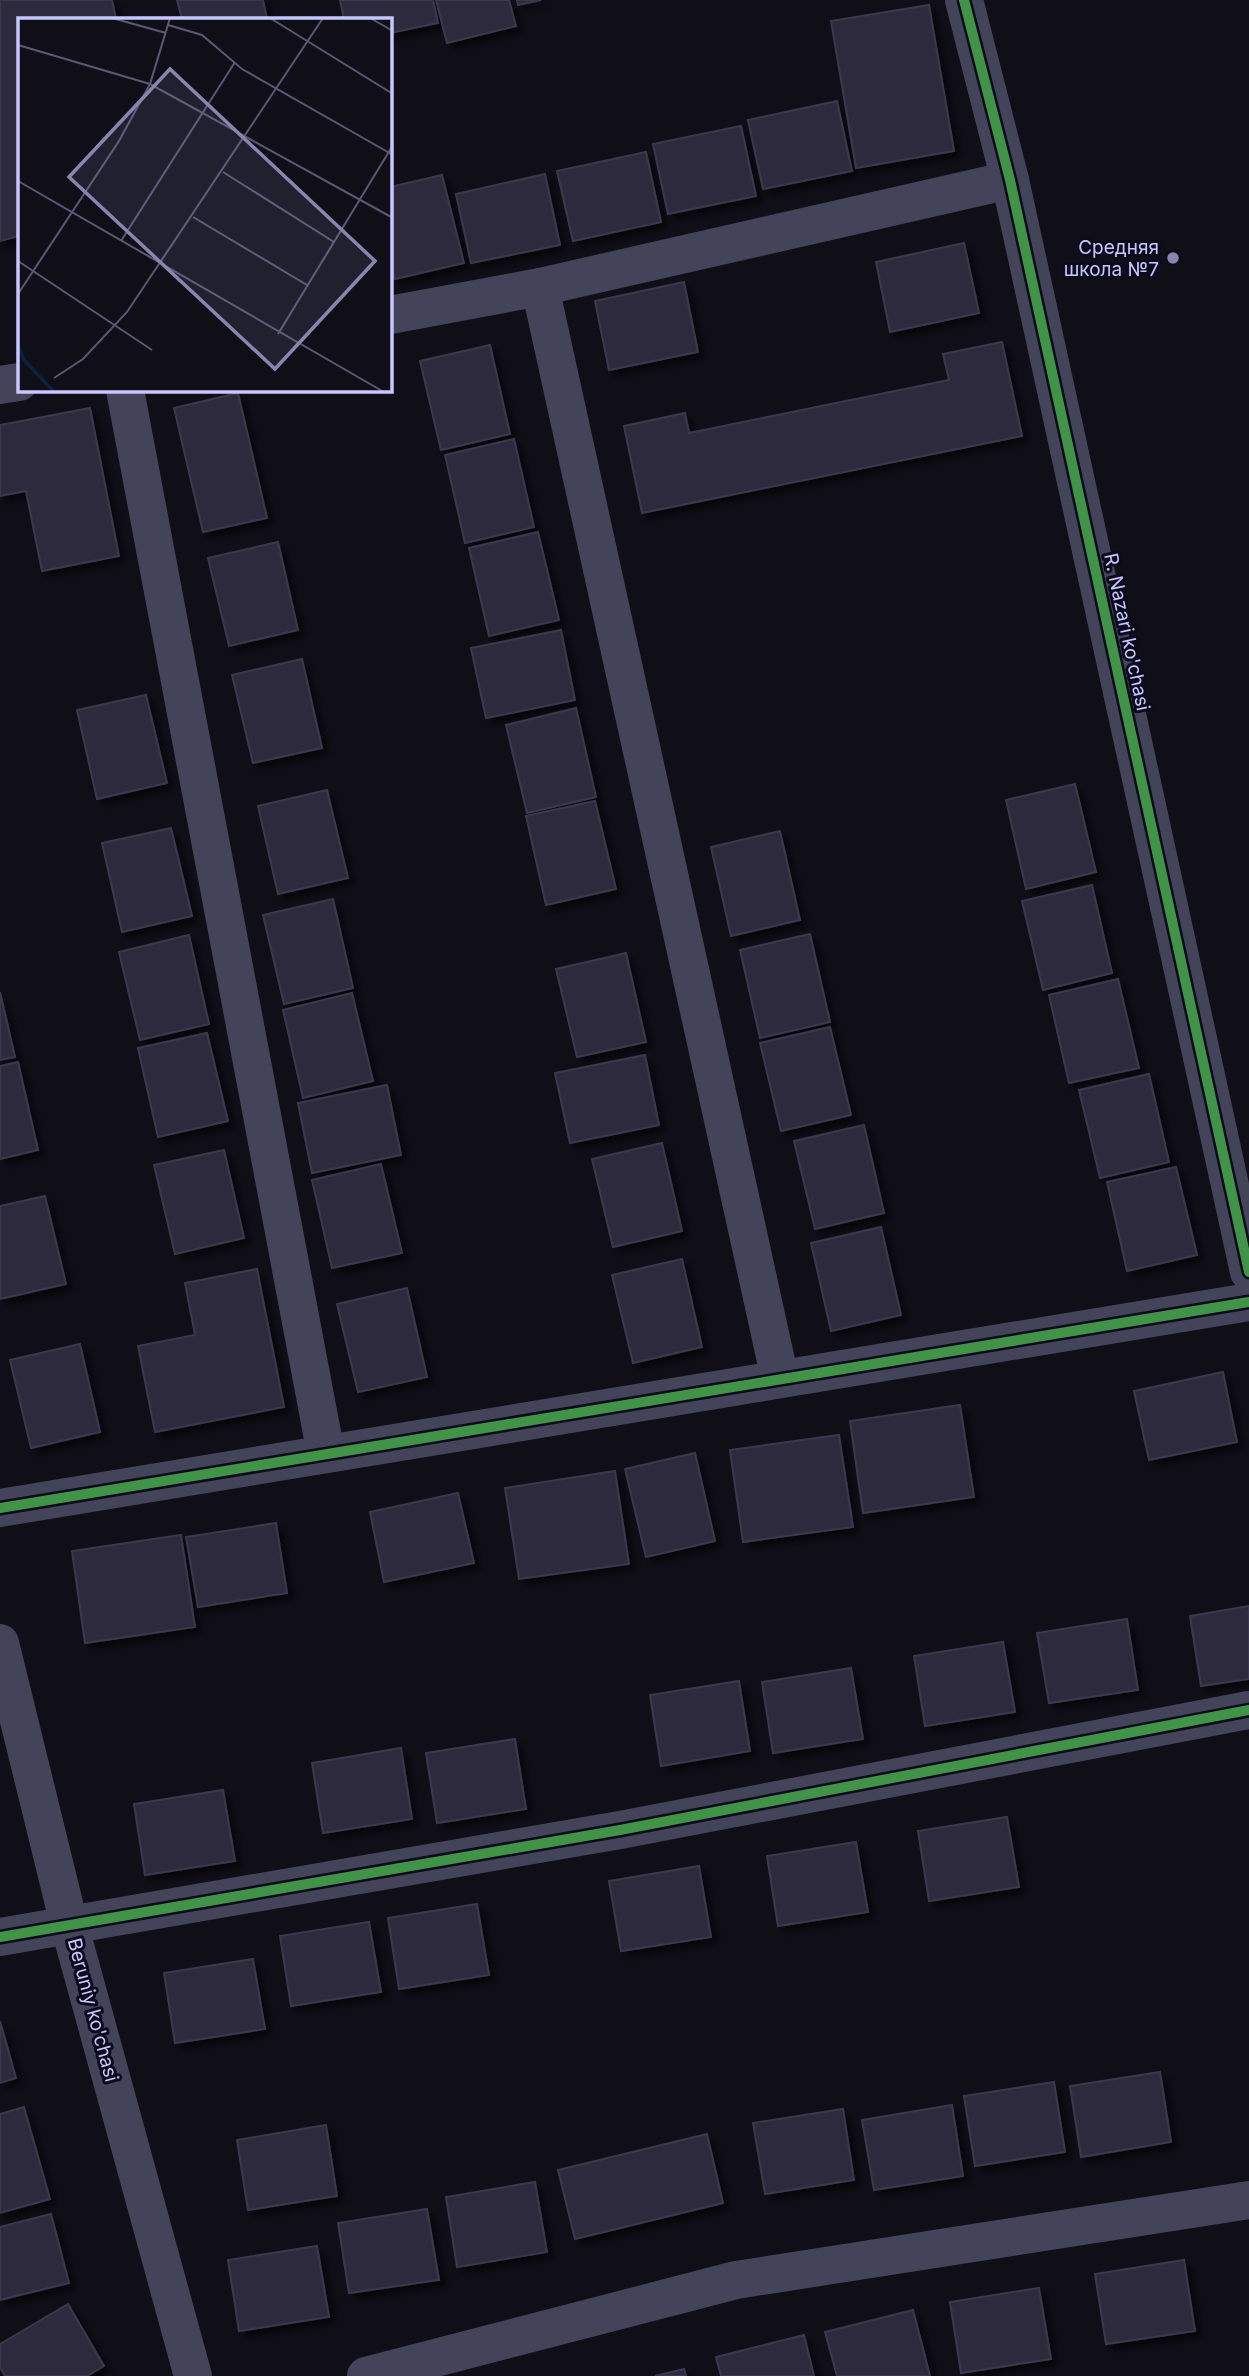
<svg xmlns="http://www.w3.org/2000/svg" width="1249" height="2376" viewBox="0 0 1249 2376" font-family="Inter,sans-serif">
<defs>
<filter id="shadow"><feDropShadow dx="6" dy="6" stdDeviation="3.5" flood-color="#0009"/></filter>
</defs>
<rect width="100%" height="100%" fill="#100f18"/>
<g fill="#2d2c3c" stroke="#3b394e" stroke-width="2" filter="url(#shadow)">
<polygon points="0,0 112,0 116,19 19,19 19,236 0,241"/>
<polygon points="177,0 263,0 267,19 182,19"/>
<polygon points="340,0 433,0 438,23 390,33 390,19 344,19"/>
<polygon points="436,0 509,0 516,26 447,43"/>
<polygon points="517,0 541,0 518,5"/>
<polygon points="929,5 954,151 856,168 831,21"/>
<polygon points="837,101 852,171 763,189 748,120"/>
<polygon points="741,126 756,196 668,214 653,144"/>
<polygon points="646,152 661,222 573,241 557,171"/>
<polygon points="545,174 560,245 471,263 456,194"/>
<polygon points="442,175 464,263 395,279 390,261 390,187"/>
<polygon points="964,243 979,313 890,332 876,262"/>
<polygon points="684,282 698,352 609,370 595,301"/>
<polygon points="1002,342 1022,436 642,513 624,426 685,413 689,433 949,380 943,354"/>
<polygon points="490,345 510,434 441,450 420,361"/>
<polygon points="238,393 267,518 203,532 174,408"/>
<polygon points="90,408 119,556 42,571 26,491 0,496 0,425"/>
<polygon points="514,439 534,527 465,543 445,455"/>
<polygon points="538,532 559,620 489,636 469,548"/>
<polygon points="278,542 298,630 229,646 208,558"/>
<polygon points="561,630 575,700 486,718 471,648"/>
<polygon points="302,659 322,748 253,763 232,675"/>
<polygon points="146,695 167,783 97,799 77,710"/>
<polygon points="576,708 596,797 527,813 506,725"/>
<polygon points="1075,784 1096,872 1026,889 1006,800"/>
<polygon points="327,790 348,878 278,894 258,806"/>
<polygon points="595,801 616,889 546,905 526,816"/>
<polygon points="171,828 192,916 122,932 102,843"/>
<polygon points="780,831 800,920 731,936 711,847"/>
<polygon points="1092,885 1112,973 1043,990 1022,901"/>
<polygon points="333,899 353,988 284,1004 263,915"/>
<polygon points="810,934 830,1022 760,1038 740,950"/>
<polygon points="189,935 209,1024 140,1040 119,952"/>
<polygon points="626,953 646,1042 577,1057 556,969"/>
<polygon points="1118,979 1139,1068 1069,1083 1049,995"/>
<polygon points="0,992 15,1057 0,1060"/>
<polygon points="352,993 373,1081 303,1098 283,1010"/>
<polygon points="830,1027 851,1115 781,1131 760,1043"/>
<polygon points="207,1033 228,1121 158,1137 138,1048"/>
<polygon points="645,1055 659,1125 570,1143 555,1073"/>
<polygon points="18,1062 38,1150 0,1159 0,1066"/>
<polygon points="1149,1074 1169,1162 1100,1178 1079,1090"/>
<polygon points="387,1085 401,1155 312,1173 298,1103"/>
<polygon points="864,1125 884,1213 815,1229 794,1141"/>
<polygon points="662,1143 682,1231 613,1247 592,1159"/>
<polygon points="224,1150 244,1238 175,1254 154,1165"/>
<polygon points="381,1164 402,1253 332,1268 312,1180"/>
<polygon points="1176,1167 1197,1255 1127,1271 1107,1182"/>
<polygon points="45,1196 66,1284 0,1299 0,1206"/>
<polygon points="881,1227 901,1315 831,1331 811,1243"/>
<polygon points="682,1259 702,1347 633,1363 612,1275"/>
<polygon points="257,1269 284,1407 155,1432 138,1346 195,1335 185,1283"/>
<polygon points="407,1288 427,1377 358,1392 337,1304"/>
<polygon points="80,1344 100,1432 31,1448 10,1360"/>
<polygon points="1223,1372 1237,1442 1149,1460 1134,1391"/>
<polygon points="960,1405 974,1497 863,1513 850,1421"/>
<polygon points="839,1435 853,1527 743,1542 730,1450"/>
<polygon points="695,1453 715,1541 646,1557 625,1469"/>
<polygon points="615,1471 629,1564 519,1579 505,1488"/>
<polygon points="458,1493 474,1563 384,1582 370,1512"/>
<polygon points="276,1523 287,1593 198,1607 186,1537"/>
<polygon points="181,1535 195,1627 85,1643 72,1551"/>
<polygon points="1249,1606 1249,1679 1201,1686 1190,1616"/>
<polygon points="1127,1619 1138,1690 1049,1703 1037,1633"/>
<polygon points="1003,1642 1015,1712 925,1726 914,1656"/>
<polygon points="851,1668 863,1739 773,1753 762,1682"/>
<polygon points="739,1681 750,1751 661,1766 650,1695"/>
<polygon points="515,1739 526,1809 437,1823 426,1753"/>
<polygon points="401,1748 412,1819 323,1833 312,1763"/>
<polygon points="223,1790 235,1861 145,1875 134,1804"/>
<polygon points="1007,1817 1019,1887 929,1901 918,1831"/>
<polygon points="856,1842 868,1912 778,1926 767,1856"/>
<polygon points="699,1866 711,1937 621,1951 609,1881"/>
<polygon points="477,1904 489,1975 399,1989 388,1918"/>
<polygon points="369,1922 381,1992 291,2006 280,1936"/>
<polygon points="253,1959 265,2029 175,2043 164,1973"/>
<polygon points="0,2021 16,2078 0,2083"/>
<polygon points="1160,2072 1171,2142 1081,2157 1070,2086"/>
<polygon points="1054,2082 1065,2152 975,2166 964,2096"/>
<polygon points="952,2105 963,2176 874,2190 862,2120"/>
<polygon points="24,2107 50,2199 0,2213 0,2114"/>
<polygon points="843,2109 854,2180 765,2194 753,2123"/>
<polygon points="326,2125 337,2196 248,2210 237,2140"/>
<polygon points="707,2134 723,2203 575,2239 558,2170"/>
<polygon points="535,2182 547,2252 457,2267 446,2197"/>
<polygon points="427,2209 439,2280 349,2293 338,2223"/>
<polygon points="51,2214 69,2283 0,2300 0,2227"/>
<polygon points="317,2246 329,2317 239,2331 228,2260"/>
<polygon points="1184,2260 1195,2331 1106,2344 1095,2274"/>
<polygon points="1039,2288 1051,2359 961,2373 950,2302"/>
<polygon points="68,2304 104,2366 87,2376 5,2376 0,2367 0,2344"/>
<polygon points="913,2310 930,2376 837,2376 825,2332"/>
<polygon points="804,2335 814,2376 721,2376 716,2357"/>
<polygon points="684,2369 686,2376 655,2376"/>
</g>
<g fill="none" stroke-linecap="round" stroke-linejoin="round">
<g stroke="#434459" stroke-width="38">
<polyline points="964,0 1010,180 1249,1272"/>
<polyline points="540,287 780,1379"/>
<polyline points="390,315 540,287 1010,180"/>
<polyline points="0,385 19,382"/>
<polyline points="125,390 326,1454"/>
<polyline points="0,1508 1249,1302"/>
<polyline points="0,1643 69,1924 193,2376"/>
<polyline points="0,1937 620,1830 1249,1710"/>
<polyline points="366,2376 736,2280 1249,2200"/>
</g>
<defs>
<g id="cycleway">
<polyline points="964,0 1010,180 1249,1272"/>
<polyline points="0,1508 1249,1302"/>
<polyline points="0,1937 620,1830 1249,1710"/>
</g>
</defs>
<use href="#cycleway" stroke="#0c0b1c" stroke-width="15"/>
<use href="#cycleway" stroke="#419447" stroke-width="10"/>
</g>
<circle fill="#8886ae" stroke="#0c0b1c" stroke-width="2.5" cx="1173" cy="258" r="7"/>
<g text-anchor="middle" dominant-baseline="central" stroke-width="6" stroke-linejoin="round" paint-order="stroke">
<g font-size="19" fill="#c8c6ff" stroke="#0c0b1c" text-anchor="end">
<text x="1159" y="247">Средняя<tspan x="1159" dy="22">школа №7</tspan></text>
</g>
<g font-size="19" fill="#c8c6ff" stroke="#0c0b1c">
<text transform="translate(1127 632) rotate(78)">R. Nazari ko'chasi</text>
<text transform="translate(93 2010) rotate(75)">Beruniy ko'chasi</text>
</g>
</g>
<g transform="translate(18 18)">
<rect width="374" height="374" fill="#100f18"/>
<path fill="none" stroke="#0b223d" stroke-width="3.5" d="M0 328 6 342 36 374"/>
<path fill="none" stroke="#5a5874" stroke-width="2" d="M94 0 148 15M252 0 375 76M352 0 375 13M150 7 184 17 224 51 375 137M0 27 132 66 375 200M205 154 316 224M0 163 366 374M175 199 289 267M103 223 217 44M0 243 134 332M0 276 101 123 132 66 152 0M260 316 375 127M36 360 65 341 109 294 305 0"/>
<path fill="#8886ae" fill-opacity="0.15" stroke="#8886ae" stroke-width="3.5" d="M152 51 357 243 257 351 51 159Z"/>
<rect width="374" height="374" fill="none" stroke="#c8c6ff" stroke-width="3.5"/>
</g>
</svg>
